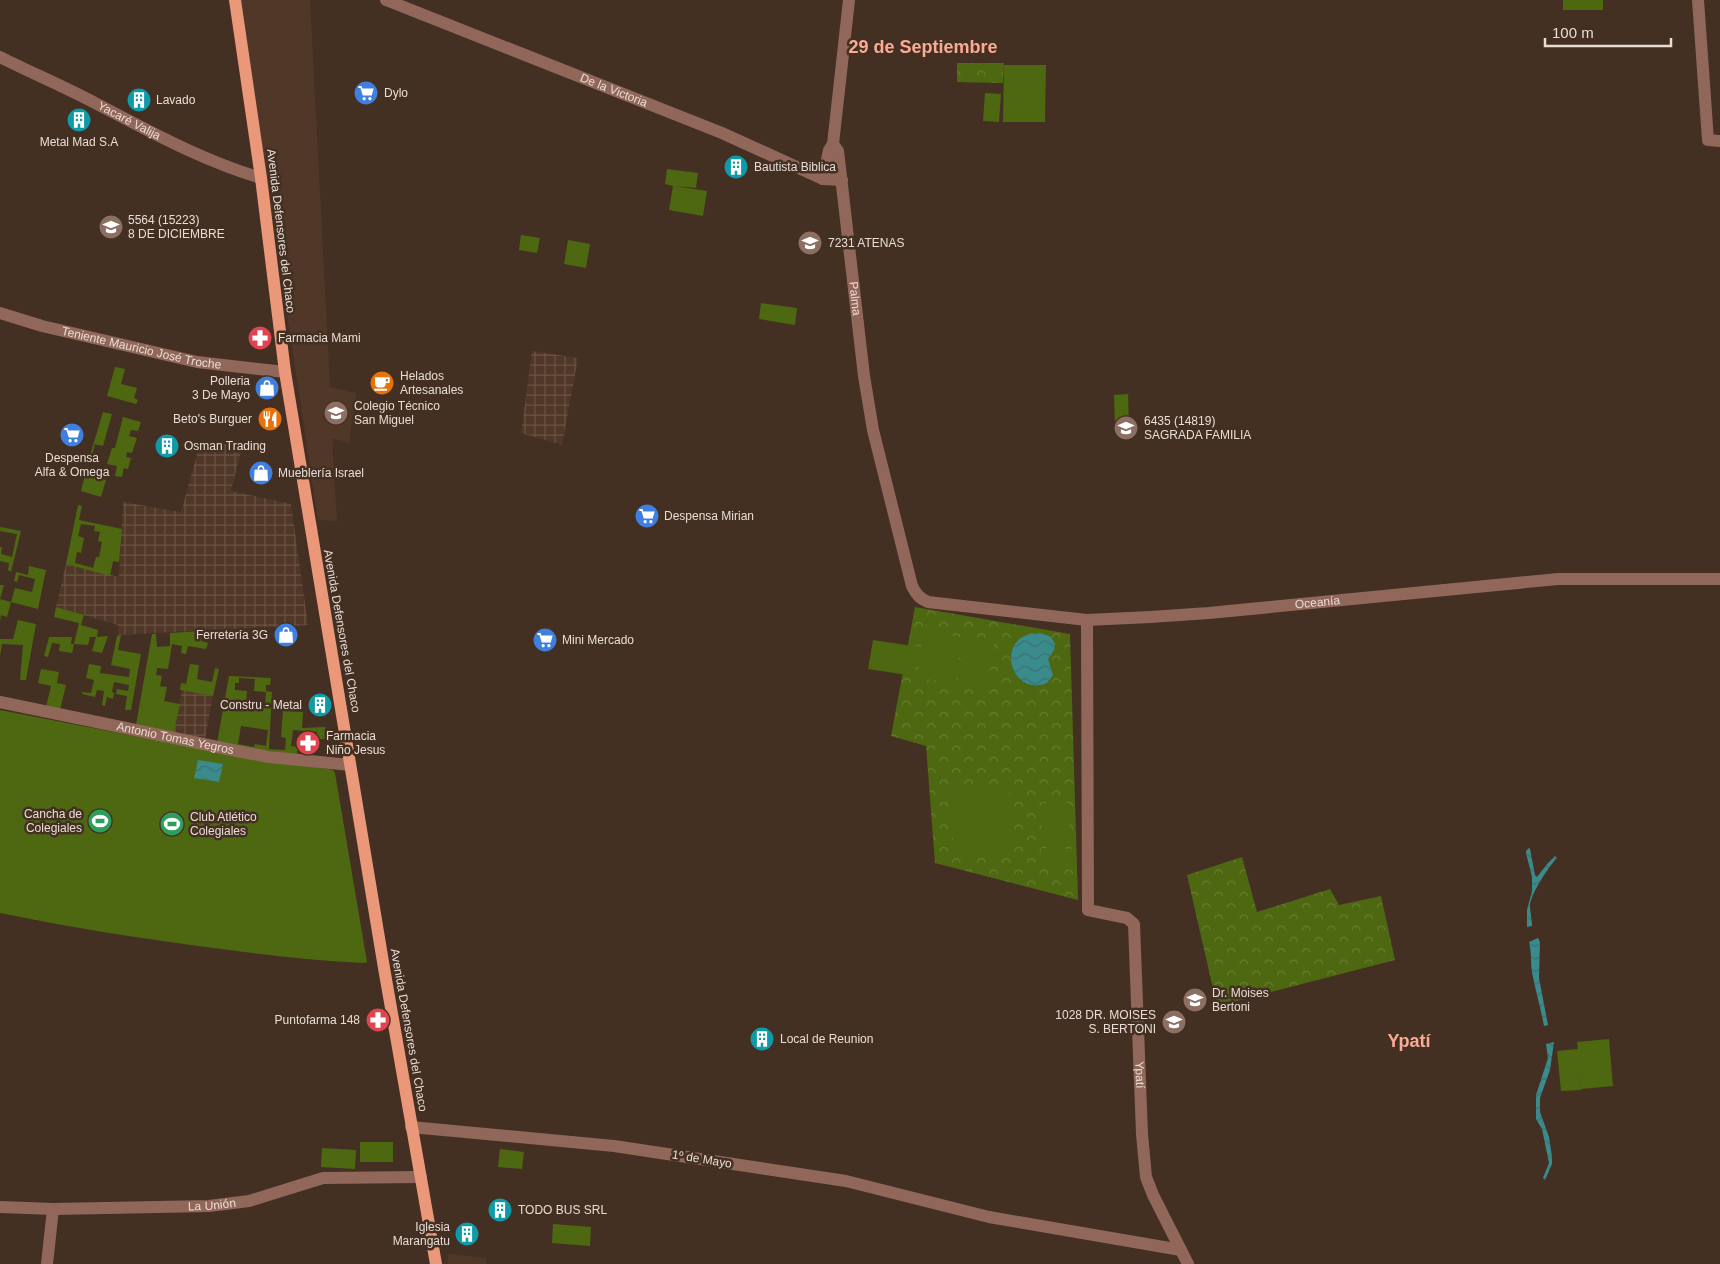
<svg xmlns="http://www.w3.org/2000/svg" width="1720" height="1264" viewBox="0 0 1720 1264" font-family="Arial,sans-serif">
<defs>
<pattern id="industrial-grid" width="8" height="8" patternUnits="userSpaceOnUse" patternTransform="scale(1.25)"><rect width="8" height="8" fill="#513727"/><path d="M0 4h8M4 0v8" fill="none" stroke="#6a5345"/></pattern>
<pattern id="park-crowns" width="20" height="18" patternUnits="userSpaceOnUse" patternTransform="scale(1.25)"><rect width="20" height="18" fill="#4d6811"/><path d="M2 6a3 3 0 1 1 6 0M12 15a3 3 0 1 1 6 0" fill="none" stroke="#677d33"/></pattern>
<pattern id="water-waves" width="16" height="10" patternUnits="userSpaceOnUse" patternTransform="scale(1.25)"><rect width="16" height="10" fill="#3a8b8c"/><path d="M0 5q4-4 8 0t8 0" fill="none" stroke="#3e7171"/></pattern>
</defs>
<rect width="100%" height="100%" fill="#433023"/>
<g fill="#513727">
<polygon points="240,0 310,0 330,387 356,393 349,443 332,438 337,521 318,520"/>
<polygon points="448,1254 486,1258 486,1264 448,1264"/>
</g>
<g fill="url(#industrial-grid)">
<polygon points="532,351 578,358 562,445 521,433"/>
<polygon points="201,440 242,447 231,491 291,504 308,625 118,635 118,625 56,607 66,564 119,577 123,502 181,512"/>
<polygon points="182,690 213,696 205,739 174,732"/>
</g>
<g fill="url(#park-crowns)">
<polygon points="957,63 1004,63 1003,83 957,82"/>
<polygon points="915,607 1070,634 1078,900 935,863 926,746 891,736"/>
<polygon points="1242,857 1257,912 1330,889 1339,905 1381,896 1395,960 1217,1006 1187,875"/>
</g>
<g fill="#4d6811" fill-rule="evenodd">
<rect x="1563" y="0" width="40" height="10"/>
<polygon points="1004,65 1046,65 1045,122 1003,122"/>
<polygon points="985,93 1001,94 999,122 983,121"/>
<polygon points="667,169 698,173 696,188 674,186 707,191 703,216 669,210 673,186 665,184"/>
<polygon points="521,235 540,238 537,253 519,250"/>
<polygon points="568,240 590,244 586,268 564,264"/>
<polygon points="761,303 797,308 795,325 759,319"/>
<polygon points="115,367 125,369 121,384 137,388 134,398 138,400 136,404 107,396"/>
<polygon points="1128,394 1129,426 1115,427 1114,395"/>
<polygon points="103,412 112,414 103,446 95,444 91,459 89,459"/>
<polygon points="123,417 141,422 138,431 131,430 129,436 137,438 132,453 127,452 126,457 131,458 128,469 124,468 122,477 115,476 117,466 107,464 112,448 115,448"/>
<polygon points="85,475 106,480 101,497 81,491"/>
<path d="M78 505 82 506 79 520 122 529 119 562 113 561 110 576 66 564ZM81 524 95 526 94 531 100 532 98 541 102 542 99 557H96L93 568 75 563 77 552 81 553 84 538 78 536Z"/>
<polygon points="0,527 21,531 11,572 8,570 9,563 0,561 0,547 2,547 1,554 12,557 17,534 0,531"/>
<polygon points="29,566 46,570 38,609 11,602 7,617 1,615 0,621 0,585 4,585 0,599 11,602 15,588 32,592 35,579 19,575 17,582 14,581 16,572 28,575"/>
<polygon points="56,607 84,615 81,625 98,630 97,637 108,636 102,653 92,651 96,637 90,637 88,645 74,644 72,653 59,651 60,644 52,643 48,657 44,656 49,637 72,637 71,644 74,644 79,623 54,617"/>
<polygon points="18,620 36,624 26,680 20,680 23,645 2,644 0,656 0,639 13,639"/>
<polygon points="202,631 201,641 208,643 206,649 188,646 186,654 181,653 182,646 172,644 168,669 157,668 156,675 162,676 160,686 167,687 164,701 180,704 174,732 136,725 152,634 156,634 157,647 170,646 170,633"/>
<polygon points="923,632 962,637 956,683 917,678"/>
<polygon points="121,635 118,650 141,654 131,710 125,710 127,696 116,694 117,689 128,691 129,685 114,682 112,692 114,693 113,699 107,697 105,706 102,705 104,691 97,690 95,697 82,694 82,692 91,693 94,680 86,678 89,664 101,666 100,673 129,677 130,669 111,665 117,636"/>
<polygon points="964,637 994,641 988,687 958,683"/>
<polygon points="873,640 919,647 914,676 868,669"/>
<polygon points="190,664 199,665 197,679 212,682 215,668 219,669 213,696 180,690 181,683 186,684"/>
<polygon points="41,669 59,672 57,683 66,685 60,710 46,707 51,686 38,683"/>
<path d="M229 676 271 678 270 685H266V691L272 692 269 749 285 750 286 738 281 737 283 711 303 712 302 728 325 727V739H316L317 732 293 730 291 746 298 747 297 755 217 743ZM239 678 255 679 254 691 266 692 265 706 246 705 247 691 235 690V683H239ZM241 726 268 730 266 746 255 744 254 747 238 744Z"/>
<path d="M0 710 129 735 333 770 335 773 367 962 365 963C312 961 259 954 206 947 137 938 68 927 0 913Z"/>
<polygon points="1009,785 1013,850 954,854 950,789"/>
<polygon points="1042,803 1070,803 1069,846 1041,846"/>
<polygon points="1041,848 1073,849 1073,868 1041,868"/>
<polygon points="1609,1039 1613,1086 1581,1089 1579,1063 1581,1090 1561,1091 1557,1051 1578,1049 1577,1042"/>
<rect x="360" y="1142" width="33" height="20"/>
<polygon points="322,1148 356,1150 355,1169 321,1167"/>
<polygon points="500,1149 524,1152 522,1169 498,1167"/>
<polygon points="553,1224 591,1227 590,1246 552,1243"/>
</g>
<g fill="url(#water-waves)">
<path d="M1040 633 1051 637 1055 644 1054 650 1048 659 1053 675 1047 683C1009 698 993 633 1040 633Z"/>
<polygon points="198,760 223,764 219,782 194,778"/>
<path d="M1529 848 1530 849 1535 875 1537 877 1548 863 1555 856 1557 858C1549 866 1530 895 1530 906 1530 912 1532 919 1532 926L1527 927V910L1532 891V877L1526 853V851Z"/>
<path d="M1538 938 1540 942 1539 978 1548 1025 1544 1026C1541 1009 1536 993 1533 977 1530 965 1532 953 1529 942Z"/>
<polygon points="1554,1042 1550,1070 1540,1098 1540,1112 1549,1137 1552,1157 1552,1164 1545,1180 1543,1178 1549,1163 1542,1129 1536,1119 1536,1095 1548,1058 1546,1044"/>
</g>
<g fill="none" stroke-linecap="round" stroke-linejoin="round">
<g stroke="#916759" stroke-width="12">
<path id="s1" d="M386 0 722 133 823 179 842 180"/>
<path id="s2" d="M849 0 833 144 838 151 864 376 873 430 912 586C916 594 919 598 928 602L1087 620 1150 617 1209 613 1558 579H1720"/>
<polyline points="1698,0 1708,140 1720,141"/>
<path id="s3" d="M0 57C32 73 65 87 97 104 151 132 203 161 261 178"/>
<polyline points="823,179 829,150 833,144"/>
<path id="s4" d="M0 313 42 326 197 362 285 372"/>
<path id="s5" d="M1087 620 1088 910 1127 918 1134 924 1142 1134 1146 1177 1153 1195 1188 1264"/>
<path id="s6" d="M0 702 237 751 269 757 350 765"/>
<polyline points="411,1127 614,1146 846,1181 989,1217 1181,1250"/>
<path id="s7" d="M0 1207 53 1209 209 1206 249 1201 323 1178 421 1177"/>
<polyline points="47,1264 53,1209"/>
</g>
<polyline stroke="#eb977a" stroke-width="12" points="235,0 261,178 285,372 384,968 436,1264"/>
</g>
<defs>
<symbol id="supermarket-disc" viewBox="-11 -11 22 22"><circle r="9.5" fill="#3f7fe0" stroke="#433023"/><path d="M-6-5.5h2.5l.6 2H6L4.5 2H-2.5L-4.4-4H-6ZM-1.5 3.2a1.3 1.3 0 1 0 .1 0ZM3 3.2a1.3 1.3 0 1 0 .1 0Z" fill="#fff"/></symbol>
<symbol id="building-disc" viewBox="-11 -11 22 22"><circle r="9.5" fill="#0f9aa8" stroke="#433023"/><path d="M-4-6H4V6H1V3H-1V6H-4ZM-2.5-4.3h1.7v1.8h-1.7ZM.8-4.3h1.7v1.8H.8ZM-2.5-1h1.7V.8h-1.7ZM.8-1h1.7V.8H.8Z" fill="#fff"/></symbol>
<symbol id="school-disc" viewBox="-11 -11 22 22"><circle r="9.5" fill="#8d6e63" stroke="#433023"/><path d="M0-5L7-2L0 1L-7-2ZM-4 1L0 2.5L4 1V4Q0 6-4 4Z" fill="#fff"/></symbol>
<symbol id="pharmacy-disc" viewBox="-11 -11 22 22"><circle r="9.5" fill="#e0444e" stroke="#433023"/><path d="M-2-6h4v4h4v4h-4v4h-4v-4h-4v-4h4Z" fill="#fff"/></symbol>
<symbol id="cafe-disc" viewBox="-11 -11 22 22"><circle r="9.5" fill="#e8710a" stroke="#433023"/><path d="M-5.5-4.5H6V0H3Q3 3.5 0 3.5H-2.5Q-5.5 3.5-5.5 0ZM3-3.2v2h1.7v-2ZM-6 4.5H4V6H-6Z" fill="#fff"/></symbol>
<symbol id="shop-disc" viewBox="-11 -11 22 22"><circle r="9.5" fill="#3f7fe0" stroke="#433023"/><path d="M-5-2.5h2.3a2.7 3.5 0 0 1 5.4 0H5L5.5 6h-11ZM-1.5-2.5h3a1.5 2.3 0 0 0-3 0Z" fill="#fff"/></symbol>
<symbol id="restaurant-disc" viewBox="-11 -11 22 22"><circle r="9.5" fill="#e8710a" stroke="#433023"/><path d="M-5-6h1v4h1v-4h1v4h1v-4h1v5L-1.5 .5V6h-2V.5L-5-1ZM5-6V6H3V1.5H1.5Q1.5-4 5-6Z" fill="#fff"/></symbol>
<symbol id="stadium-disc" viewBox="-11 -11 22 22"><circle r="9.5" fill="#2e9e5b" stroke="#433023"/><path d="M0-5a6.5 5 0 1 0 0 10a6.5 5 0 1 0 0-10ZM-3.5-1.8h7v3.6h-7Z" fill="#fff"/></symbol>
</defs>
<g fill-rule="evenodd">
<use href="#supermarket-disc" x="352" y="79" width="28" height="28"/>
<use href="#building-disc" x="125" y="86" width="28" height="28"/>
<use href="#building-disc" x="65" y="106" width="28" height="28"/>
<use href="#building-disc" x="722" y="153" width="28" height="28"/>
<use href="#school-disc" x="97" y="213" width="28" height="28"/>
<use href="#school-disc" x="796" y="229" width="28" height="28"/>
<use href="#pharmacy-disc" x="246" y="324" width="28" height="28"/>
<use href="#cafe-disc" x="368" y="369" width="28" height="28"/>
<use href="#shop-disc" x="253" y="374" width="28" height="28"/>
<use href="#school-disc" x="322" y="399" width="28" height="28"/>
<use href="#restaurant-disc" x="256" y="405" width="28" height="28"/>
<use href="#school-disc" x="1112" y="414" width="28" height="28"/>
<use href="#supermarket-disc" x="58" y="421" width="28" height="28"/>
<use href="#building-disc" x="153" y="432" width="28" height="28"/>
<use href="#shop-disc" x="247" y="459" width="28" height="28"/>
<use href="#supermarket-disc" x="633" y="502" width="28" height="28"/>
<use href="#shop-disc" x="272" y="621" width="28" height="28"/>
<use href="#supermarket-disc" x="531" y="626" width="28" height="28"/>
<use href="#building-disc" x="306" y="691" width="28" height="28"/>
<use href="#pharmacy-disc" x="294" y="729" width="28" height="28"/>
<use href="#stadium-disc" x="86" y="807" width="28" height="28"/>
<use href="#stadium-disc" x="158" y="810" width="28" height="28"/>
<use href="#school-disc" x="1181" y="986" width="28" height="28"/>
<use href="#pharmacy-disc" x="364" y="1006" width="28" height="28"/>
<use href="#school-disc" x="1160" y="1008" width="28" height="28"/>
<use href="#building-disc" x="748" y="1025" width="28" height="28"/>
<use href="#building-disc" x="486" y="1196" width="28" height="28"/>
<use href="#building-disc" x="453" y="1220" width="28" height="28"/>
</g>
<g text-anchor="middle" dominant-baseline="central" stroke-width="5" stroke-linejoin="round" paint-order="stroke">
<g font-size="12" fill="#e9dcd4" stroke="#433023">
<text stroke="none"><textPath href="#s1" startOffset="245">De la Victoria</textPath></text>
<text stroke="none"><textPath href="#s3" startOffset="144">Yacaré Valija</textPath></text>
<text transform="translate(281 231) rotate(83)">Avenida Defensores del Chaco</text>
<text stroke="none"><textPath href="#s2" startOffset="302">Palma</textPath></text>
<text stroke="none"><textPath href="#s4" startOffset="146">Teniente Mauricio José Troche</textPath></text>
<text stroke="none"><textPath href="#s2" startOffset="1010">Oceanía</textPath></text>
<text transform="translate(342 631) rotate(80)">Avenida Defensores del Chaco</text>
<text stroke="none"><textPath href="#s6" startOffset="179">Antonio Tomas Yegros</textPath></text>
<text transform="translate(409 1030) rotate(80)">Avenida Defensores del Chaco</text>
<text stroke="none"><textPath href="#s5" startOffset="490">Ypatí</textPath></text>
<text transform="translate(702 1159) rotate(9)">1º de Mayo</text>
<text stroke="none"><textPath href="#s7" startOffset="212">La Unión</textPath></text>
</g>
<g font-size="12" fill="#e9dcd4" stroke="#433023" text-anchor="start">
<text x="384" y="93">Dylo</text>
<text x="156" y="100">Lavado</text>
<text x="79" y="142" text-anchor="middle">Metal Mad S.A</text>
<text x="754" y="167">Bautista Biblica</text>
<text x="128" y="220">5564 (15223)<tspan x="128" dy="14">8 DE DICIEMBRE</tspan></text>
<text x="828" y="243">7231 ATENAS</text>
<text x="278" y="338">Farmacia Mami</text>
<text x="400" y="376">Helados<tspan x="400" dy="14">Artesanales</tspan></text>
<text x="250" y="381" text-anchor="end">Polleria<tspan x="250" dy="14">3 De Mayo</tspan></text>
<text x="354" y="406">Colegio Técnico<tspan x="354" dy="14">San Miguel</tspan></text>
<text x="252" y="419" text-anchor="end">Beto's Burguer</text>
<text x="1144" y="421">6435 (14819)<tspan x="1144" dy="14">SAGRADA FAMILIA</tspan></text>
<text x="184" y="446">Osman Trading</text>
<text x="72" y="458" text-anchor="middle">Despensa<tspan x="72" dy="14">Alfa &amp; Omega</tspan></text>
<text x="278" y="473">Mueblería Israel</text>
<text x="664" y="516">Despensa Mirian</text>
<text x="268" y="635" text-anchor="end">Ferretería 3G</text>
<text x="562" y="640">Mini Mercado</text>
<text x="302" y="705" text-anchor="end">Constru - Metal</text>
<text x="326" y="736">Farmacia<tspan x="326" dy="14">Niño Jesus</tspan></text>
<text x="82" y="814" text-anchor="end">Cancha de<tspan x="82" dy="14">Colegiales</tspan></text>
<text x="190" y="817">Club Atlético<tspan x="190" dy="14">Colegiales</tspan></text>
<text x="1212" y="993">Dr. Moises<tspan x="1212" dy="14">Bertoni</tspan></text>
<text x="1156" y="1015" text-anchor="end">1028 DR. MOISES<tspan x="1156" dy="14">S. BERTONI</tspan></text>
<text x="360" y="1020" text-anchor="end">Puntofarma 148</text>
<text x="780" y="1039">Local de Reunion</text>
<text x="518" y="1210">TODO BUS SRL</text>
<text x="450" y="1227" text-anchor="end">Iglesia<tspan x="450" dy="14">Marangatu</tspan></text>
</g>
<g font-size="18" font-weight="bold" fill="#fbaa95" stroke="#433023">
<text x="923" y="47">29 de Septiembre</text>
<text x="1409" y="1041">Ypatí</text>
</g>
</g>
<path d="M1545 38v8h126v-8" fill="none" stroke="#e9dcd4" stroke-width="2.5"/>
<text x="1552" y="38" font-size="15" fill="#e9dcd4" stroke="#433023" stroke-width="4" paint-order="stroke">100 m</text>
</svg>
